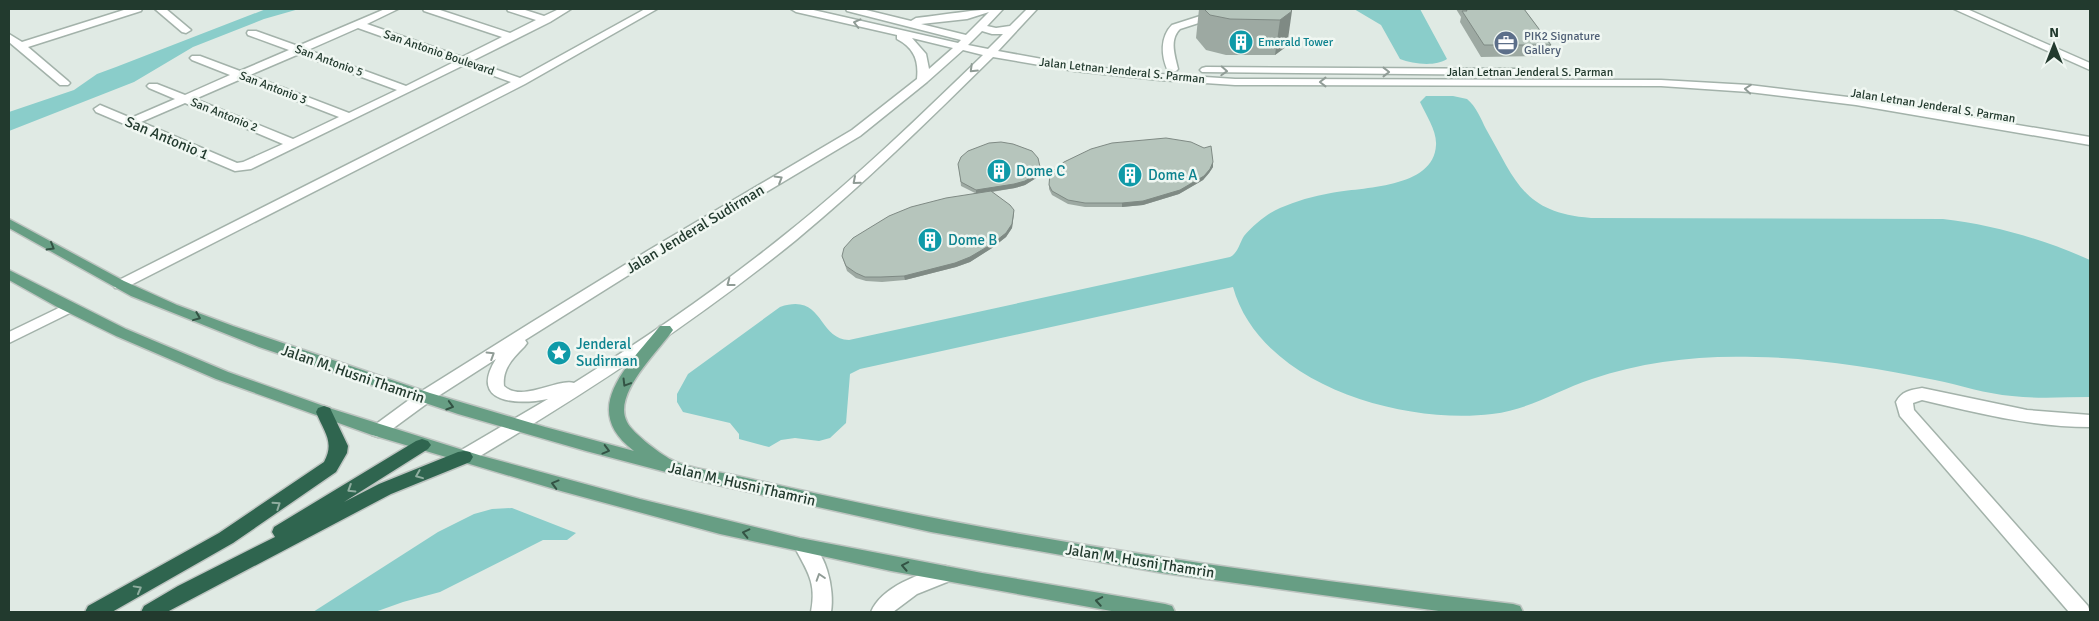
<svg xmlns="http://www.w3.org/2000/svg" width="2099" height="621" viewBox="0 0 2099 621" font-family="Signika,sans-serif">
<rect width="100%" height="100%" fill="#e0eae4"/>
<g fill="#8acdca">
<polygon points="266,9 299,9 264,19 193,47 134,82 9,131 9,112 74,90 97,74 116,67"/>
<path d="M1354 9H1420L1447 59C1435 67 1413 64 1400 59L1381 25Z"/>
<path d="M1426 96H1453L1467 99C1476 106 1481 119 1486 129 1516 181 1523 213 1591 218L1943 219C1994 225 2043 239 2090 260V397C2064 397 2038 399 2012 396 1986 394 1960 385 1935 380 1876 368 1816 358 1756 357 1701 355 1644 361 1592 379 1555 391 1532 409 1492 414 1403 425 1260 385 1233 287L860 369 850 374 846 423 830 438 819 441 795 438 781 440 769 447 739 439V434L730 423 683 412 677 402V394L688 374 780 307C824 292 817 339 849 340L1230 257C1238 253 1239 244 1244 236 1254 225 1266 214 1280 208 1296 201 1313 196 1331 193 1361 187 1434 189 1436 145 1437 131 1426 115 1420 102Z"/>
<polygon points="512,508 576,533 567,540 543,540 440,592 403,602 375,612 313,612 438,532 474,514 492,509"/>
</g>
<g fill="none" stroke-linecap="round" stroke-linejoin="round">
<defs>
<g id="minor">
<polygon points="127,9 142,9 141,11 28,47 68,81 70,83 68,85 60,85 9,42 9,34 22,42"/>
<polygon points="155,9 166,9 191,30 186,33 182,32"/>
<path d="M385 9H398L367 24 462 57 502 37 424 11 423 9H437L510 33 536 20 508 11 507 9H522L544 16 559 9H571L550 22 472 61 520 78 645 9H657L525 84 125 288H115L113 285 115 282 511 82 464 65 251 169 235 171 96 112 94 109 100 105 131 118 175 99 149 88 147 86 149 84H157L185 95 230 75 192 60 190 58 192 56H200L240 71 289 50 248 35 247 33 248 31H256L298 46ZM358 28 454 62 406 86 308 50ZM299 54 397 90 349 113 250 75ZM241 79 339 117 293 139 195 99ZM185 103 283 144 243 162 237 163 141 122Z"/>
<path d="M791 9H809L958 43 961 40 847 11 846 9H862L911 21 916 18C945 15 974 9 1003 9L987 26 996 28 1010 26 1027 9H1037L998 51 1075 65 1160 74 1235 79 1661 80 1749 85 1856 98 2090 137V145L1856 105 1749 92 1661 86 1235 85 1160 80 1075 71 993 57C929 120 865 183 796 240 694 323 583 395 470 462L464 463 458 462 455 457 458 452 548 399C518 405 468 404 496 359L429 402 384 435 378 437 372 435 370 431 372 427 417 394 532 322 649 250 852 130 917 79C919 60 914 48 897 39V35L796 12ZM989 12 966 35 921 24 967 19ZM982 31 992 34H1003L988 49 968 45ZM912 38 953 48 929 69 926 54ZM963 50 983 55C920 116 856 178 787 233 720 287 648 337 574 383 558 378 522 403 504 386 502 369 513 358 524 347L527 343 525 340 659 256 860 136 927 82Z"/>
<path d="M1222 9H1237L1236 11 1180 29C1169 40 1175 55 1178 69L1176 71H1168C1161 56 1160 37 1172 25Z"/>
<polygon points="1954,9 1967,9 2090,63 2090,70"/>
<polygon points="1206,67 1523,69 1529,72 1523,75 1202,72 1200,70 1202,68"/>
<polygon points="69,303 74,305 76,308 74,311 9,343 9,332"/>
<path d="M1922 388 2027 410 2090 415V427C2033 427 1977 413 1922 400L1913 403 1914 410 2088 606 2090 612H2069L1900 416 1896 402C1902 391 1910 390 1922 388Z"/>
<path d="M803 539C826 546 835 591 831 612H811C817 582 807 571 794 546L796 541Z"/>
<path d="M945 566 952 568 955 574 952 580 917 594 893 612H871C882 586 920 574 945 566Z"/>
</g>
<g id="major">
<path d="M9 219 124 281 177 305 233 326 430 393 545 427 634 451C578 409 629 365 660 326H670L673 330C658 352 612 394 627 422 632 433 664 457 674 461 692 469 714 471 733 475 782 486 830 497 879 507 1089 550 1300 579 1513 604L1520 606 1523 612H1446L1163 573 931 532 700 481 586 451 458 414 259 347 131 296 9 228Z"/>
<polygon points="9,270 126,329 228,372 332,409 482,456 640,499 800,538 982,573 1165,604 1172,606 1175,612 1117,612 891,571 720,534 561,491 372,435 216,379 116,336 59,308 9,280"/>
</g>
<g id="highway">
<path d="M324 406 330 408 348 446 347 453 336 472 233 543 112 612H85L88 606 219 533 324 462C335 442 324 432 316 412L318 408Z"/>
<polygon points="422,439 428,441 431,445 428,449 344,502 379,484 458,452 464,451 470,452 473,457 470,462 391,494 167,612 141,612 144,606 178,586 275,537 272,532 274,527 416,441"/>
</g>
</defs>
<use href="#minor" stroke="#a3b2aa" stroke-width="3"/>
<use href="#major" stroke="#bdc4c0" stroke-width="3"/>
<use href="#highway" stroke="#bdc4c0" stroke-width="3"/>
<use href="#minor" fill="#fff" fill-rule="evenodd"/>
<use href="#major" fill="#679e84" fill-rule="evenodd"/>
<use href="#highway" fill="#2f654f" fill-rule="evenodd"/>
</g>
<g fill="#9da9a2">
<polygon points="1199,9 1290,9 1287,46 1275,55 1226,55 1206,50 1196,38"/>
<polygon points="1456,9 1524,9 1551,45 1547,56 1481,57 1460,22 1461,17"/>
<polygon points="1213,167 1209,173 1203,180 1179,194 1143,205 1122,207 1085,207 1068,204 1052,195 1049,189 1049,185"/>
<polygon points="959,168 1041,171 1041,175 1025,185 1015,188 992,192 1014,214 1012,228 1006,237 992,248 970,262 956,267 905,280 882,282 866,281 856,278 847,271 842,256 975,193 961,186"/>
</g>
<g fill="#7f8a84">
<polygon points="1292,11 1287,46 1275,55 1280,20"/>
<polygon points="1213,162 1213,167 1209,173 1203,180 1179,194 1143,205 1122,207 1122,203"/>
<polygon points="1041,171 1041,175 1025,185 1015,188 976,194 976,190"/>
<polygon points="1014,210 1012,228 1006,237 992,248 970,262 956,267 905,280 904,276"/>
</g>
<g fill="#b6c5bc" stroke="#7f8a84">
<polygon points="1204,9 1290,9 1292,11 1280,20 1230,19 1210,15"/>
<polygon points="1466,9 1524,9 1551,45 1484,45 1462,11 1467,11"/>
<polygon points="1166,138 1191,142 1204,148 1211,146 1213,162 1210,169 1204,176 1180,190 1143,201 1122,203 1085,203 1068,200 1052,191 1049,185 1050,173 1064,162 1091,149 1112,143"/>
<polygon points="1001,142 1013,144 1032,151 1038,158 1041,171 1025,181 1014,184 976,190 961,182 958,164 961,157 968,151 989,143"/>
<polygon points="991,191 1010,205 1014,210 1012,224 1006,233 992,244 970,257 955,263 904,276 881,277 865,277 856,273 846,266 842,256 844,248 853,238 889,216 911,207 946,198"/>
</g>
<defs><path id="oneway-chevron" d="M-2-3.5L2.5 0L-2 3.5" fill="none" stroke-width="1.6" stroke-linecap="round" stroke-linejoin="round" transform="scale(1.25)"/></defs>
<g stroke="#909c96">
<use href="#oneway-chevron" transform="translate(857 23) rotate(-166)"/>
<use href="#oneway-chevron" transform="translate(973 69) rotate(136)"/>
<use href="#oneway-chevron" transform="translate(1224 71) rotate(3)"/>
<use href="#oneway-chevron" transform="translate(1386 72)"/>
<use href="#oneway-chevron" transform="translate(1323 82) rotate(-180)"/>
<use href="#oneway-chevron" transform="translate(1748 89) rotate(-175)"/>
<use href="#oneway-chevron" transform="translate(779 179) rotate(-31)"/>
<use href="#oneway-chevron" transform="translate(856 181) rotate(139)"/>
<use href="#oneway-chevron" transform="translate(730 283) rotate(143)"/>
<use href="#oneway-chevron" transform="translate(491 355) rotate(-32)"/>
<use href="#oneway-chevron" transform="translate(820 577) rotate(-108)"/>
</g>
<g stroke="#335344">
<use href="#oneway-chevron" transform="translate(51 247) rotate(30)"/>
<use href="#oneway-chevron" transform="translate(197 317) rotate(22)"/>
<use href="#oneway-chevron" transform="translate(626 383) rotate(121)"/>
<use href="#oneway-chevron" transform="translate(450 406) rotate(16)"/>
<use href="#oneway-chevron" transform="translate(606 450) rotate(15)"/>
<use href="#oneway-chevron" transform="translate(555 484) rotate(-165)"/>
<use href="#oneway-chevron" transform="translate(746 533) rotate(-167)"/>
<use href="#oneway-chevron" transform="translate(905 566) rotate(-169)"/>
<use href="#oneway-chevron" transform="translate(1099 601) rotate(-170)"/>
</g>
<g stroke="#90aea0">
<use href="#oneway-chevron" transform="translate(419 475) rotate(158)"/>
<use href="#oneway-chevron" transform="translate(351 489) rotate(148)"/>
<use href="#oneway-chevron" transform="translate(277 505) rotate(-34)"/>
<use href="#oneway-chevron" transform="translate(138 589) rotate(-29)"/>
</g>
<defs>
<symbol id="building-disc" viewBox="-11 -11 22 22"><circle r="9.5" fill="#0f9aa8" stroke="#f0f7f2"/><path d="M-4-6H4V6H1V3H-1V6H-4ZM-2.5-4.3h1.7v1.8h-1.7ZM.8-4.3h1.7v1.8H.8ZM-2.5-1h1.7V.8h-1.7ZM.8-1h1.7V.8H.8Z" fill="#fff"/></symbol>
<symbol id="office-disc" viewBox="-11 -11 22 22"><circle r="9.5" fill="#5c6f8a" stroke="#f0f7f2"/><path d="M-6-3h4V-5.5h4V-3h4V5H-6ZM-1-4.5V-3h2v-1.5ZM-6 0V1H6V0Z" fill="#fff"/></symbol>
<symbol id="sight-disc" viewBox="-11 -11 22 22"><circle r="9.5" fill="#0f9aa8" stroke="#f0f7f2"/><path d="M0-6L1.8-2.2L6-1.7L2.9 1.2L3.7 5.4L0 3.3L-3.7 5.4L-2.9 1.2L-6-1.7L-1.8-2.2Z" fill="#fff"/></symbol>
</defs>
<g fill-rule="evenodd">
<use href="#building-disc" x="1227" y="28" width="28" height="28"/>
<use href="#office-disc" x="1492" y="29" width="28" height="28"/>
<use href="#building-disc" x="985" y="157" width="28" height="28"/>
<use href="#building-disc" x="1116" y="161" width="28" height="28"/>
<use href="#building-disc" x="916" y="226" width="28" height="28"/>
<use href="#sight-disc" x="545" y="339" width="28" height="28"/>
</g>
<g text-anchor="middle" dominant-baseline="central" stroke-width="5" stroke-linejoin="round" paint-order="stroke">
<g font-size="12" fill="#4e5e75" stroke="#f0f7f2" text-anchor="start">
<text x="1524" y="36">PIK2 Signature<tspan x="1524" dy="14">Gallery</tspan></text>
</g>
<g font-size="12" fill="#0d838f" stroke="#f0f7f2" text-anchor="start">
<text x="1258" y="42">Emerald Tower</text>
</g>
<g font-size="12" fill="#223a2e" stroke="#f0f7f2">
<text transform="translate(439 53) rotate(19)">San Antonio Boulevard</text>
<text transform="translate(329 61) rotate(20)">San Antonio 5</text>
<text transform="translate(1122 71) rotate(6)">Jalan Letnan Jenderal S. Parman</text>
<text x="1530" y="72">Jalan Letnan Jenderal S. Parman</text>
<text transform="translate(273 88) rotate(21)">San Antonio 3</text>
<text transform="translate(1933 106) rotate(9)">Jalan Letnan Jenderal S. Parman</text>
<text transform="translate(224 115) rotate(22)">San Antonio 2</text>
</g>
<g font-size="15" fill="#223a2e" stroke="#f0f7f2">
<text transform="translate(167 138) rotate(23)">San Antonio 1</text>
<text transform="translate(695 229) rotate(-31)">Jalan Jenderal Sudirman</text>
<text transform="translate(353 374) rotate(19)">Jalan M. Husni Thamrin</text>
<text transform="translate(742 484) rotate(13)">Jalan M. Husni Thamrin</text>
<text transform="translate(1140 561) rotate(9)">Jalan M. Husni Thamrin</text>
</g>
<g font-size="15" fill="#0d838f" stroke="#f0f7f2" text-anchor="start">
<text x="1016" y="171">Dome C</text>
<text x="1148" y="175">Dome A</text>
<text x="948" y="240">Dome B</text>
<text x="576" y="344">Jenderal<tspan x="576" dy="17">Sudirman</tspan></text>
</g>
</g>
<rect width="2099" height="621" fill="none" stroke="#223a2e" stroke-width="20"/>
<g transform="translate(2054 45)" stroke="#f0f7f2" stroke-width="4" paint-order="stroke">
<path d="M0-4L9 19L0 12L-9 19Z" fill="#223a2e"/>
<text y="-8" font-size="14" font-weight="bold" text-anchor="middle" fill="#223a2e">N</text>
</g>
</svg>
